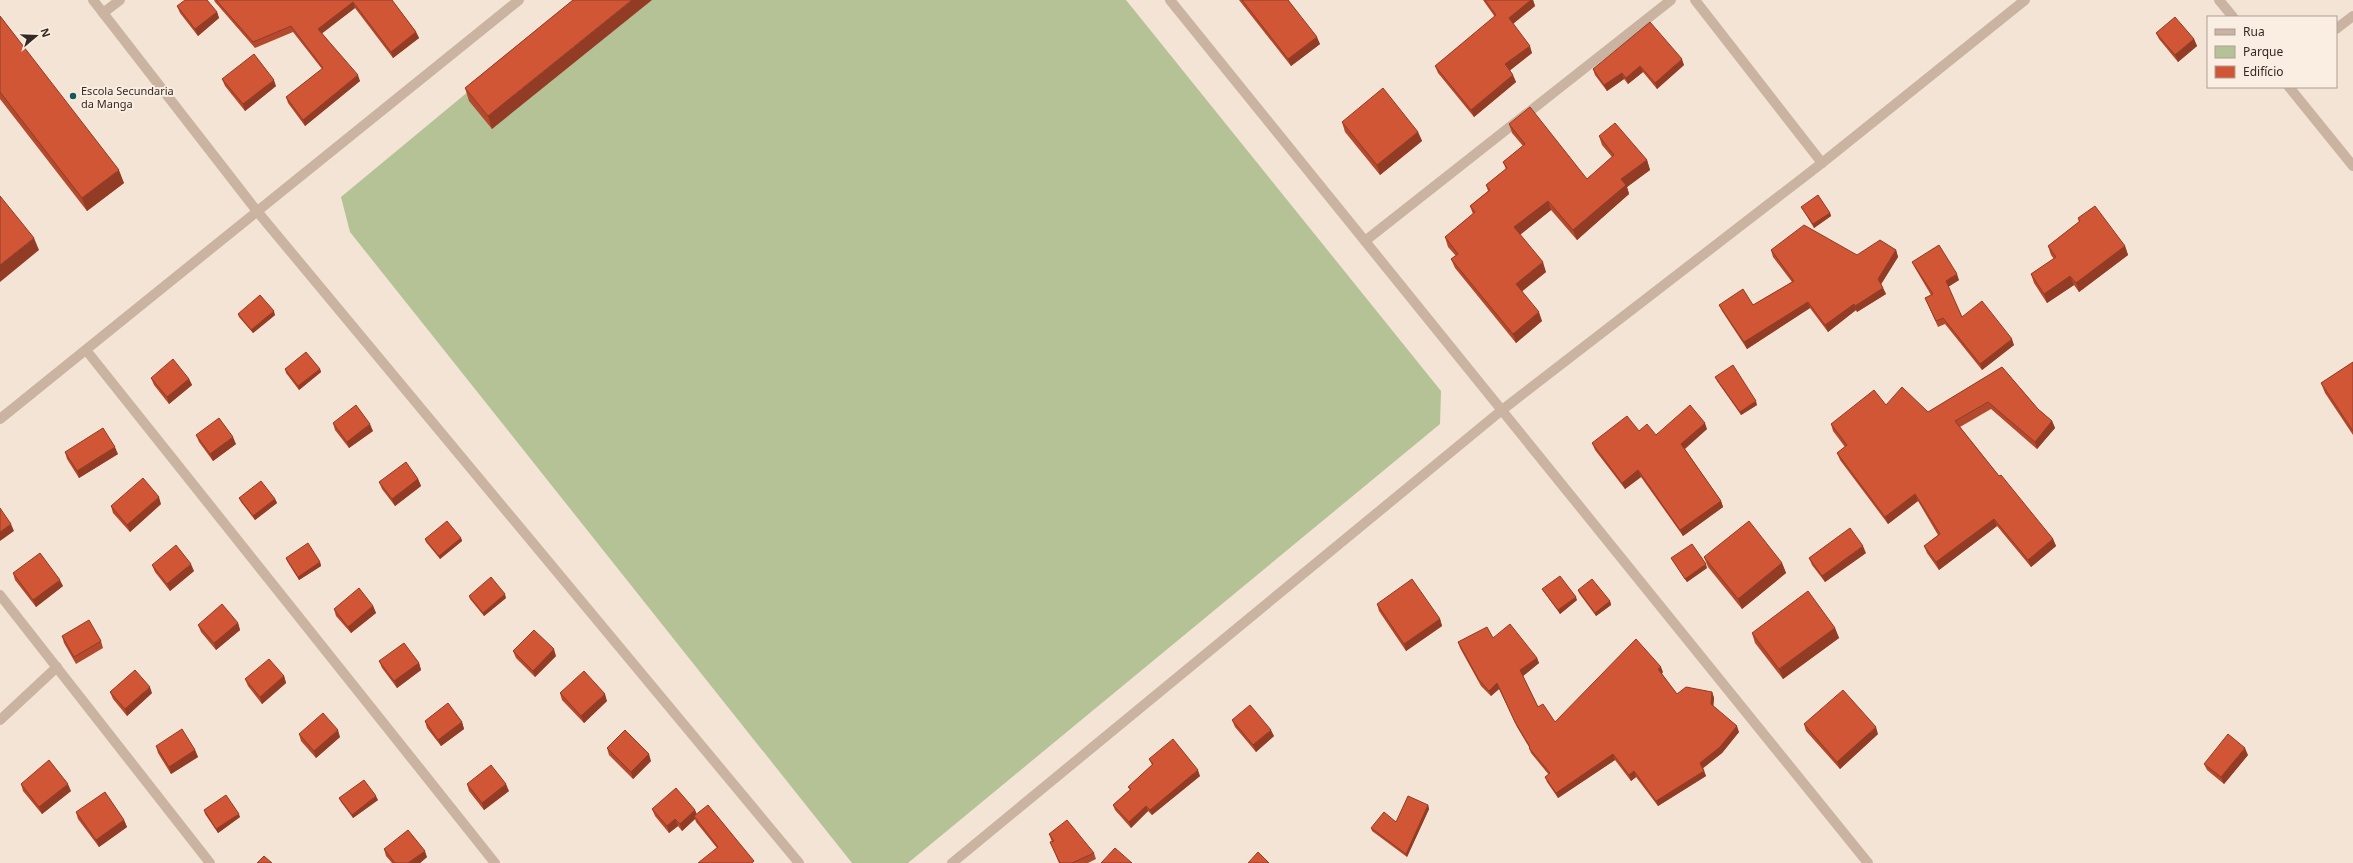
<svg xmlns="http://www.w3.org/2000/svg" width="2353" height="863" viewBox="0 0 2353 863" font-family="'Noto Sans',sans-serif">
<rect width="100%" height="100%" fill="#f3e4d5"/>
<polygon fill="#b4c295" points="579,0 1126,0 1441,391 1440,424 908,863 852,863 350,232 341,197"/>
<g fill="none" stroke-linecap="round" stroke-linejoin="round">
<g stroke="#cbb3a1" stroke-width="10">
<polyline points="93,0 256,210 799,863"/>
<polyline points="1695,0 1822,163"/>
<polyline points="2219,0 2233,17"/>
<polyline points="103,13 120,0"/>
<polyline points="2336,29 2353,16"/>
<polyline points="2289,87 2353,166"/>
<polyline points="1365,241 1671,0"/>
<polyline points="86,350 495,863"/>
<polyline points="1502,410 1822,163 2025,0"/>
<polyline points="0,419 519,0"/>
<polyline points="0,595 210,863"/>
<polyline points="0,720 57,667"/>
</g>
<g stroke="#cbb3a1" stroke-width="10">
<polyline points="1170,0 1868,863"/>
<polyline points="952,863 1502,410"/>
</g>
</g>
<g fill="#b34a2e">
<polygon points="214,0 392,0 416,32 419,38 393,58 355,8 322,33 360,81 305,126 288,103 286,97 322,69 293,32 255,48 215,2"/>
<polygon points="573,0 492,129 469,101 465,88"/>
<polygon points="1239,0 1288,0 1320,44 1291,66"/>
<polygon points="1483,0 1533,0 1535,6 1513,24 1532,53 1510,70 1516,82 1474,117 1438,73 1435,66 1495,17"/>
<polygon points="177,6 217,12 219,18 198,36 180,13"/>
<polygon points="0,16 124,183 87,211 0,99"/>
<polygon points="2156,33 2194,39 2197,46 2178,62 2159,39"/>
<polygon points="1684,65 1657,89 1643,72 1628,84 1624,79 1607,91 1595,75 1593,69"/>
<polygon points="222,79 276,86 245,111 225,86"/>
<polygon points="1342,122 1418,132 1422,141 1380,175 1345,132"/>
<polygon points="1509,124 1587,179 1612,157 1602,145 1599,136 1647,160 1650,170 1627,187 1629,194 1577,240 1551,210 1520,235 1546,272 1522,291 1542,321 1516,343 1455,268 1451,259 1456,256 1448,247 1445,237 1473,214 1470,206 1488,191 1486,185 1506,169 1503,162 1523,146 1512,133"/>
<polygon points="1801,207 1830,213 1831,216 1814,228 1803,210"/>
<polygon points="2078,218 2125,246 2128,255 2079,292 2074,285 2047,303 2034,283 2031,274 2054,259 2051,255 2048,246 2079,222"/>
<polygon points="1771,250 1857,255 1896,250 1898,257 1881,284 1886,294 1857,312 1856,310 1828,332 1810,308 1747,349 1722,311 1719,305 1753,305 1792,282 1773,257"/>
<polygon points="1912,262 1959,280 1948,287 1962,317 2014,345 1982,370 1945,324 1938,327 1925,298 1931,295 1915,268"/>
<polygon points="238,314 275,315 253,333 239,317"/>
<polygon points="2353,362 2353,435 2325,393 2321,383"/>
<polygon points="2002,367 2038,409 2052,421 2055,428 2037,449 1991,409 1960,427 1999,476 2053,539 2056,546 2031,567 1997,526 1939,570 1927,553 1924,546 1938,535 1918,501 1888,524 1840,460 1837,453 1845,447 1833,431 1831,424 1886,405 1928,412"/>
<polygon points="285,369 320,369 321,372 299,390 286,373"/>
<polygon points="1715,377 1757,405 1741,415 1717,381"/>
<polygon points="151,378 189,379 192,385 169,404 154,385"/>
<polygon points="333,423 373,431 349,448 335,430"/>
<polygon points="1707,429 1685,449 1721,501 1723,507 1683,536 1641,477 1625,489 1595,450 1592,443 1639,431 1656,435"/>
<polygon points="196,435 236,444 213,461 199,442"/>
<polygon points="65,452 118,454 79,478 67,459"/>
<polygon points="418,479 421,486 395,506 382,489 379,482"/>
<polygon points="239,498 275,499 277,503 255,520 241,502"/>
<polygon points="161,504 130,532 113,513 111,506"/>
<polygon points="461,538 462,541 440,559 426,542 425,539"/>
<polygon points="1866,553 1825,582 1812,565 1809,558"/>
<polygon points="1704,557 1782,563 1786,573 1742,609 1708,567"/>
<polygon points="286,558 320,562 321,566 299,580 287,561"/>
<polygon points="1671,558 1707,568 1687,582"/>
<polygon points="152,565 194,571 170,591 155,572"/>
<polygon points="13,573 63,586 36,607 15,580"/>
<polygon points="1542,589 1577,600 1560,614 1544,592"/>
<polygon points="1578,590 1610,601 1611,605 1596,616 1579,593"/>
<polygon points="469,596 506,598 484,616 470,599"/>
<polygon points="1377,604 1440,619 1442,626 1406,651 1379,611"/>
<polygon points="373,606 376,613 351,633 336,616 334,609"/>
<polygon points="238,623 240,630 216,650 201,632 198,625"/>
<polygon points="1835,628 1839,638 1783,679 1755,643 1752,633"/>
<polygon points="62,636 101,641 103,648 76,664 64,643"/>
<polygon points="1493,638 1537,658 1539,663 1523,676 1538,707 1555,722 1663,672 1662,674 1677,694 1712,692 1714,698 1713,706 1739,732 1722,753 1703,768 1706,776 1658,806 1636,777 1631,781 1615,760 1558,798 1547,782 1545,777 1549,775 1531,753 1529,748 1529,747 1517,727 1499,689 1491,696 1481,686 1460,648 1458,642"/>
<polygon points="513,651 556,656 535,677 516,658"/>
<polygon points="379,661 419,663 421,670 397,688 382,668"/>
<polygon points="284,676 286,683 262,704 248,686 245,679"/>
<polygon points="110,692 152,693 127,716 113,699"/>
<polygon points="560,693 607,701 584,723 562,700"/>
<polygon points="1232,720 1274,736 1256,752 1235,727"/>
<polygon points="425,721 462,722 464,729 441,746 427,728"/>
<polygon points="1804,724 1878,734 1840,769 1806,731"/>
<polygon points="299,734 340,737 316,758 301,741"/>
<polygon points="156,746 195,750 198,757 171,774 158,753"/>
<polygon points="607,748 651,761 633,779 609,755"/>
<polygon points="2248,755 2224,784 2207,770 2204,764"/>
<polygon points="1149,759 1200,776 1152,815 1148,811 1131,828 1115,810 1113,805 1130,790 1128,787 1152,765"/>
<polygon points="21,784 71,791 42,814 23,791"/>
<polygon points="467,784 509,791 484,810 469,791"/>
<polygon points="339,798 378,800 353,818 341,802"/>
<polygon points="1428,805 1429,809 1407,857 1372,831 1371,828 1396,822"/>
<polygon points="652,809 695,810 696,814 754,861 717,848 696,822 695,819 682,831 678,826 669,833 655,816"/>
<polygon points="204,810 240,817 218,833 205,814"/>
<polygon points="76,812 124,820 127,827 99,847 78,819"/>
<polygon points="1049,834 1094,853 1096,859 1088,863 1059,863 1050,842 1052,842"/>
<polygon points="384,849 427,857 420,863 392,863 386,856"/>
</g>
<g fill="#923c26">
<polygon points="632,0 652,0 492,129 488,116"/>
<polygon points="1531,0 1533,0 1535,6 1511,25 1509,18"/>
<polygon points="353,2 355,8 320,35 318,29"/>
<polygon points="217,12 219,18 198,36 195,29"/>
<polygon points="416,32 419,38 393,58 391,52"/>
<polygon points="1317,37 1320,44 1291,66 1288,59"/>
<polygon points="2194,39 2197,46 2178,62 2175,55"/>
<polygon points="1530,46 1532,53 1508,72 1505,64"/>
<polygon points="1682,59 1684,65 1657,89 1655,83"/>
<polygon points="1640,66 1643,72 1628,84 1626,78"/>
<polygon points="1622,73 1624,79 1607,91 1604,85"/>
<polygon points="358,75 360,81 305,126 303,120"/>
<polygon points="1513,75 1516,82 1474,117 1471,110"/>
<polygon points="274,80 276,86 245,111 243,104"/>
<polygon points="1418,132 1422,141 1380,175 1377,165"/>
<polygon points="1647,160 1650,170 1627,187 1629,194 1577,240 1573,230 1621,179"/>
<polygon points="119,170 124,183 87,211 82,198"/>
<polygon points="1548,201 1551,210 1517,237 1514,227"/>
<polygon points="1830,213 1831,216 1814,228 1813,224"/>
<polygon points="34,238 39,250 0,282 0,265"/>
<polygon points="2125,246 2128,255 2079,292 2076,283"/>
<polygon points="1896,250 1898,257 1880,286 1878,279"/>
<polygon points="1543,262 1546,272 1520,293 1516,284"/>
<polygon points="1957,274 1959,280 1948,287 1946,281"/>
<polygon points="2070,276 2074,285 2047,303 2044,294"/>
<polygon points="1883,288 1886,294 1857,312 1855,306"/>
<polygon points="1808,302 1810,308 1747,349 1744,342"/>
<polygon points="1854,304 1856,310 1828,332 1825,325"/>
<polygon points="274,311 275,315 253,333 251,330"/>
<polygon points="1539,312 1542,321 1516,343 1513,334"/>
<polygon points="2012,339 2014,345 1982,370 1980,364"/>
<polygon points="320,369 321,372 299,390 298,386"/>
<polygon points="189,379 192,385 169,404 167,397"/>
<polygon points="1756,401 1757,405 1741,415 1740,412"/>
<polygon points="2052,421 2055,428 2037,449 2035,442"/>
<polygon points="1705,423 1707,429 1683,450 1681,444"/>
<polygon points="370,424 373,431 349,448 347,442"/>
<polygon points="233,437 236,444 213,461 210,454"/>
<polygon points="115,447 118,454 79,478 77,471"/>
<polygon points="1638,470 1641,477 1625,489 1622,483"/>
<polygon points="418,479 421,486 395,506 392,499"/>
<polygon points="1915,494 1918,501 1888,524 1885,517"/>
<polygon points="159,497 161,504 130,532 127,525"/>
<polygon points="275,499 277,503 255,520 253,516"/>
<polygon points="1721,501 1723,507 1683,536 1680,530"/>
<polygon points="1994,519 1997,526 1939,570 1936,562"/>
<polygon points="11,524 14,531 0,541 0,532"/>
<polygon points="461,538 462,541 440,559 439,556"/>
<polygon points="2053,539 2056,546 2031,567 2028,560"/>
<polygon points="1863,546 1866,553 1825,582 1822,576"/>
<polygon points="320,562 321,566 299,580 298,577"/>
<polygon points="1782,563 1786,573 1742,609 1738,599"/>
<polygon points="191,564 194,571 170,591 167,584"/>
<polygon points="1706,564 1707,568 1687,582 1685,579"/>
<polygon points="60,580 63,586 36,607 33,600"/>
<polygon points="505,594 506,598 484,616 483,613"/>
<polygon points="1576,597 1577,600 1560,614 1558,610"/>
<polygon points="1610,601 1611,605 1596,616 1595,613"/>
<polygon points="373,606 376,613 351,633 348,627"/>
<polygon points="1440,619 1442,626 1406,651 1404,644"/>
<polygon points="238,623 240,630 216,650 214,643"/>
<polygon points="1835,628 1839,638 1783,679 1779,669"/>
<polygon points="554,649 556,656 535,677 533,671"/>
<polygon points="1537,658 1539,663 1523,676 1520,670"/>
<polygon points="419,663 421,670 397,688 394,681"/>
<polygon points="1661,667 1663,672 1660,675 1658,669"/>
<polygon points="284,676 286,683 262,704 260,697"/>
<polygon points="1497,683 1499,689 1491,696 1489,691"/>
<polygon points="150,687 152,693 127,716 125,709"/>
<polygon points="1712,692 1714,698 1713,710 1711,704"/>
<polygon points="605,694 607,701 584,723 581,716"/>
<polygon points="462,722 464,729 441,746 438,740"/>
<polygon points="1737,726 1739,732 1722,753 1702,769 1700,763"/>
<polygon points="1876,727 1878,734 1840,769 1837,762"/>
<polygon points="338,730 340,737 316,758 314,751"/>
<polygon points="1271,730 1274,736 1256,752 1253,745"/>
<polygon points="2245,748 2248,755 2224,784 2221,777"/>
<polygon points="195,750 198,757 171,774 169,767"/>
<polygon points="649,754 651,761 633,779 631,772"/>
<polygon points="1613,754 1615,760 1558,798 1556,793"/>
<polygon points="1198,770 1200,776 1152,815 1150,810"/>
<polygon points="1634,771 1636,777 1631,781 1629,775"/>
<polygon points="1704,771 1706,776 1658,806 1656,801"/>
<polygon points="68,784 71,791 42,814 39,807"/>
<polygon points="506,784 509,791 484,810 482,803"/>
<polygon points="376,796 378,800 353,818 352,815"/>
<polygon points="1428,805 1429,809 1407,857 1406,854"/>
<polygon points="1146,806 1148,811 1131,828 1129,822"/>
<polygon points="695,810 698,817 694,816 695,819 682,831 680,824"/>
<polygon points="239,814 240,817 218,833 216,829"/>
<polygon points="675,819 678,826 669,833 667,826"/>
<polygon points="124,820 127,827 99,847 96,840"/>
<polygon points="425,851 427,857 420,863 408,863"/>
</g>
<g fill="#d05636" stroke="#923c26">
<polygon points="185,0 207,0 217,12 195,29 177,6"/>
<polygon points="216,0 392,0 416,32 391,52 353,2 318,29 358,75 303,120 286,97 323,68 291,26 253,42"/>
<polygon points="573,0 632,0 488,116 465,88"/>
<polygon points="1242,0 1288,0 1317,37 1288,59"/>
<polygon points="1485,0 1531,0 1509,18 1530,46 1505,64 1513,75 1471,110 1435,66 1496,15"/>
<polygon points="0,16 119,170 82,198 0,92"/>
<polygon points="2175,17 2194,39 2175,55 2156,33"/>
<polygon points="1650,22 1682,59 1655,83 1640,66 1626,78 1622,73 1604,85 1593,69"/>
<polygon points="254,54 274,80 243,104 222,79"/>
<polygon points="1383,88 1418,132 1377,165 1342,122"/>
<polygon points="1530,107 1587,179 1614,155 1599,136 1615,123 1647,160 1621,179 1626,185 1573,230 1548,201 1514,227 1543,262 1516,284 1539,312 1513,334 1451,259 1458,254 1445,237 1475,212 1470,206 1490,190 1486,185 1507,168 1503,162 1525,144 1509,124"/>
<polygon points="1818,195 1830,213 1813,224 1801,207"/>
<polygon points="0,196 34,238 0,265"/>
<polygon points="2095,206 2125,246 2076,283 2070,276 2044,294 2031,274 2056,257 2048,246 2080,221 2078,218"/>
<polygon points="1804,225 1857,255 1880,240 1896,250 1878,279 1883,288 1855,306 1854,304 1825,325 1808,302 1744,342 1719,305 1743,289 1753,305 1794,281 1771,250"/>
<polygon points="1939,245 1957,274 1946,281 1962,317 1982,301 2012,339 1980,364 1943,318 1936,321 1925,298 1933,294 1912,262"/>
<polygon points="260,295 274,311 251,330 238,314"/>
<polygon points="306,352 320,369 298,386 285,369"/>
<polygon points="173,359 189,379 167,397 151,378"/>
<polygon points="2353,362 2353,431 2321,383"/>
<polygon points="1733,365 1756,401 1740,412 1715,377"/>
<polygon points="2002,367 2038,409 2052,421 2035,442 1988,402 1955,421 1999,476 2001,475 2053,539 2028,560 1994,519 1936,562 1924,546 1940,534 1915,494 1885,517 1837,453 1847,445 1831,424 1874,390 1886,405 1902,387 1928,412"/>
<polygon points="356,405 370,424 347,442 333,423"/>
<polygon points="1690,405 1705,423 1681,444 1721,501 1680,530 1638,470 1622,483 1592,443 1627,416 1639,431 1647,424 1656,435"/>
<polygon points="219,418 233,437 210,454 196,435"/>
<polygon points="103,428 115,447 77,471 65,452"/>
<polygon points="406,462 418,479 392,499 379,482"/>
<polygon points="143,478 159,497 127,525 111,506"/>
<polygon points="261,481 275,499 253,516 239,498"/>
<polygon points="0,508 11,524 0,532"/>
<polygon points="447,521 461,538 439,556 425,539"/>
<polygon points="1749,521 1782,563 1738,599 1704,557"/>
<polygon points="1850,528 1863,546 1822,576 1809,558"/>
<polygon points="308,543 320,562 298,577 286,558"/>
<polygon points="1692,544 1706,564 1685,579 1671,558"/>
<polygon points="176,545 191,564 167,584 152,565"/>
<polygon points="40,553 60,580 33,600 13,573"/>
<polygon points="1560,576 1576,597 1558,610 1542,589"/>
<polygon points="491,577 505,594 483,613 469,596"/>
<polygon points="1412,579 1440,619 1404,644 1377,604"/>
<polygon points="1592,579 1610,601 1595,613 1578,590"/>
<polygon points="359,588 373,606 348,627 334,609"/>
<polygon points="1808,591 1835,628 1779,669 1752,633"/>
<polygon points="222,604 238,623 214,643 198,625"/>
<polygon points="89,620 101,641 74,657 62,636"/>
<polygon points="1510,624 1537,658 1520,670 1538,707 1543,704 1555,722 1636,639 1661,667 1658,669 1677,694 1686,687 1712,692 1711,704 1737,726 1720,747 1700,763 1704,771 1656,801 1634,771 1629,775 1613,754 1556,793 1545,777 1550,773 1529,748 1530,747 1515,722 1497,683 1489,691 1479,680 1458,642 1487,627 1493,638"/>
<polygon points="534,630 554,649 533,671 513,651"/>
<polygon points="404,643 419,663 394,681 379,661"/>
<polygon points="269,659 284,676 260,697 245,679"/>
<polygon points="135,670 150,687 125,709 110,692"/>
<polygon points="584,671 605,694 581,716 560,693"/>
<polygon points="1843,690 1876,727 1837,762 1804,724"/>
<polygon points="448,703 462,722 438,740 425,721"/>
<polygon points="1250,705 1271,730 1253,745 1232,720"/>
<polygon points="323,713 338,730 314,751 299,734"/>
<polygon points="182,729 195,750 169,767 156,746"/>
<polygon points="625,730 649,754 631,772 607,748"/>
<polygon points="2228,734 2245,748 2221,777 2204,764"/>
<polygon points="1173,739 1198,770 1150,810 1146,806 1129,822 1113,805 1131,789 1128,787 1153,764 1149,759"/>
<polygon points="49,760 68,784 39,807 21,784"/>
<polygon points="491,765 506,784 482,803 467,784"/>
<polygon points="364,780 376,796 352,815 339,798"/>
<polygon points="676,788 695,810 680,824 675,819 667,826 652,809"/>
<polygon points="105,792 124,820 96,840 76,812"/>
<polygon points="226,795 239,814 216,829 204,810"/>
<polygon points="1408,796 1428,805 1406,854 1371,828 1384,812 1396,822"/>
<polygon points="708,805 754,861 752,863 698,863 718,847 694,816"/>
<polygon points="1067,820 1094,853 1072,863 1060,863 1050,842 1054,841 1049,834"/>
<polygon points="408,830 425,851 408,863 395,863 384,849"/>
<polygon points="1115,848 1132,863 1101,863"/>
<polygon points="1258,852 1269,863 1248,863"/>
<polygon points="264,856 272,863 257,863"/>
</g>
<circle fill="#175759" stroke="#faeee2" stroke-width="1.5" cx="73" cy="96" r="4"/>
<g text-anchor="middle" dominant-baseline="central" stroke-width="4" stroke-linejoin="round" paint-order="stroke">
<g font-size="11" fill="#352924" stroke="#faeee2" text-anchor="start">
<text x="81" y="90">Escola Secundaria<tspan x="81" dy="13">da Manga</tspan></text>
</g>
</g>
<rect x="2207" y="16" width="130" height="72" fill="#faeee2" stroke="#ab9f96"/>
<rect x="2215" y="29" width="20" height="6" fill="#cbb3a1" stroke="#ab9f96"/>
<text x="2243" y="36" font-size="12" fill="#352924">Rua</text>
<rect x="2215" y="46" width="20" height="12" fill="#b4c295" stroke="#ab9f96"/>
<text x="2243" y="56" font-size="12" fill="#352924">Parque</text>
<rect x="2215" y="66" width="20" height="12" fill="#d05636" stroke="#ab9f96"/>
<text x="2243" y="76" font-size="12" fill="#352924">Edifício</text>
<g transform="translate(36 36) rotate(71)" stroke="#faeee2" stroke-width="3" paint-order="stroke">
<path d="M0-3L7 15L0 10L-7 15Z" fill="#352924"/>
<text y="-6" font-size="11" font-weight="bold" text-anchor="middle" fill="#352924">N</text>
</g>
</svg>
